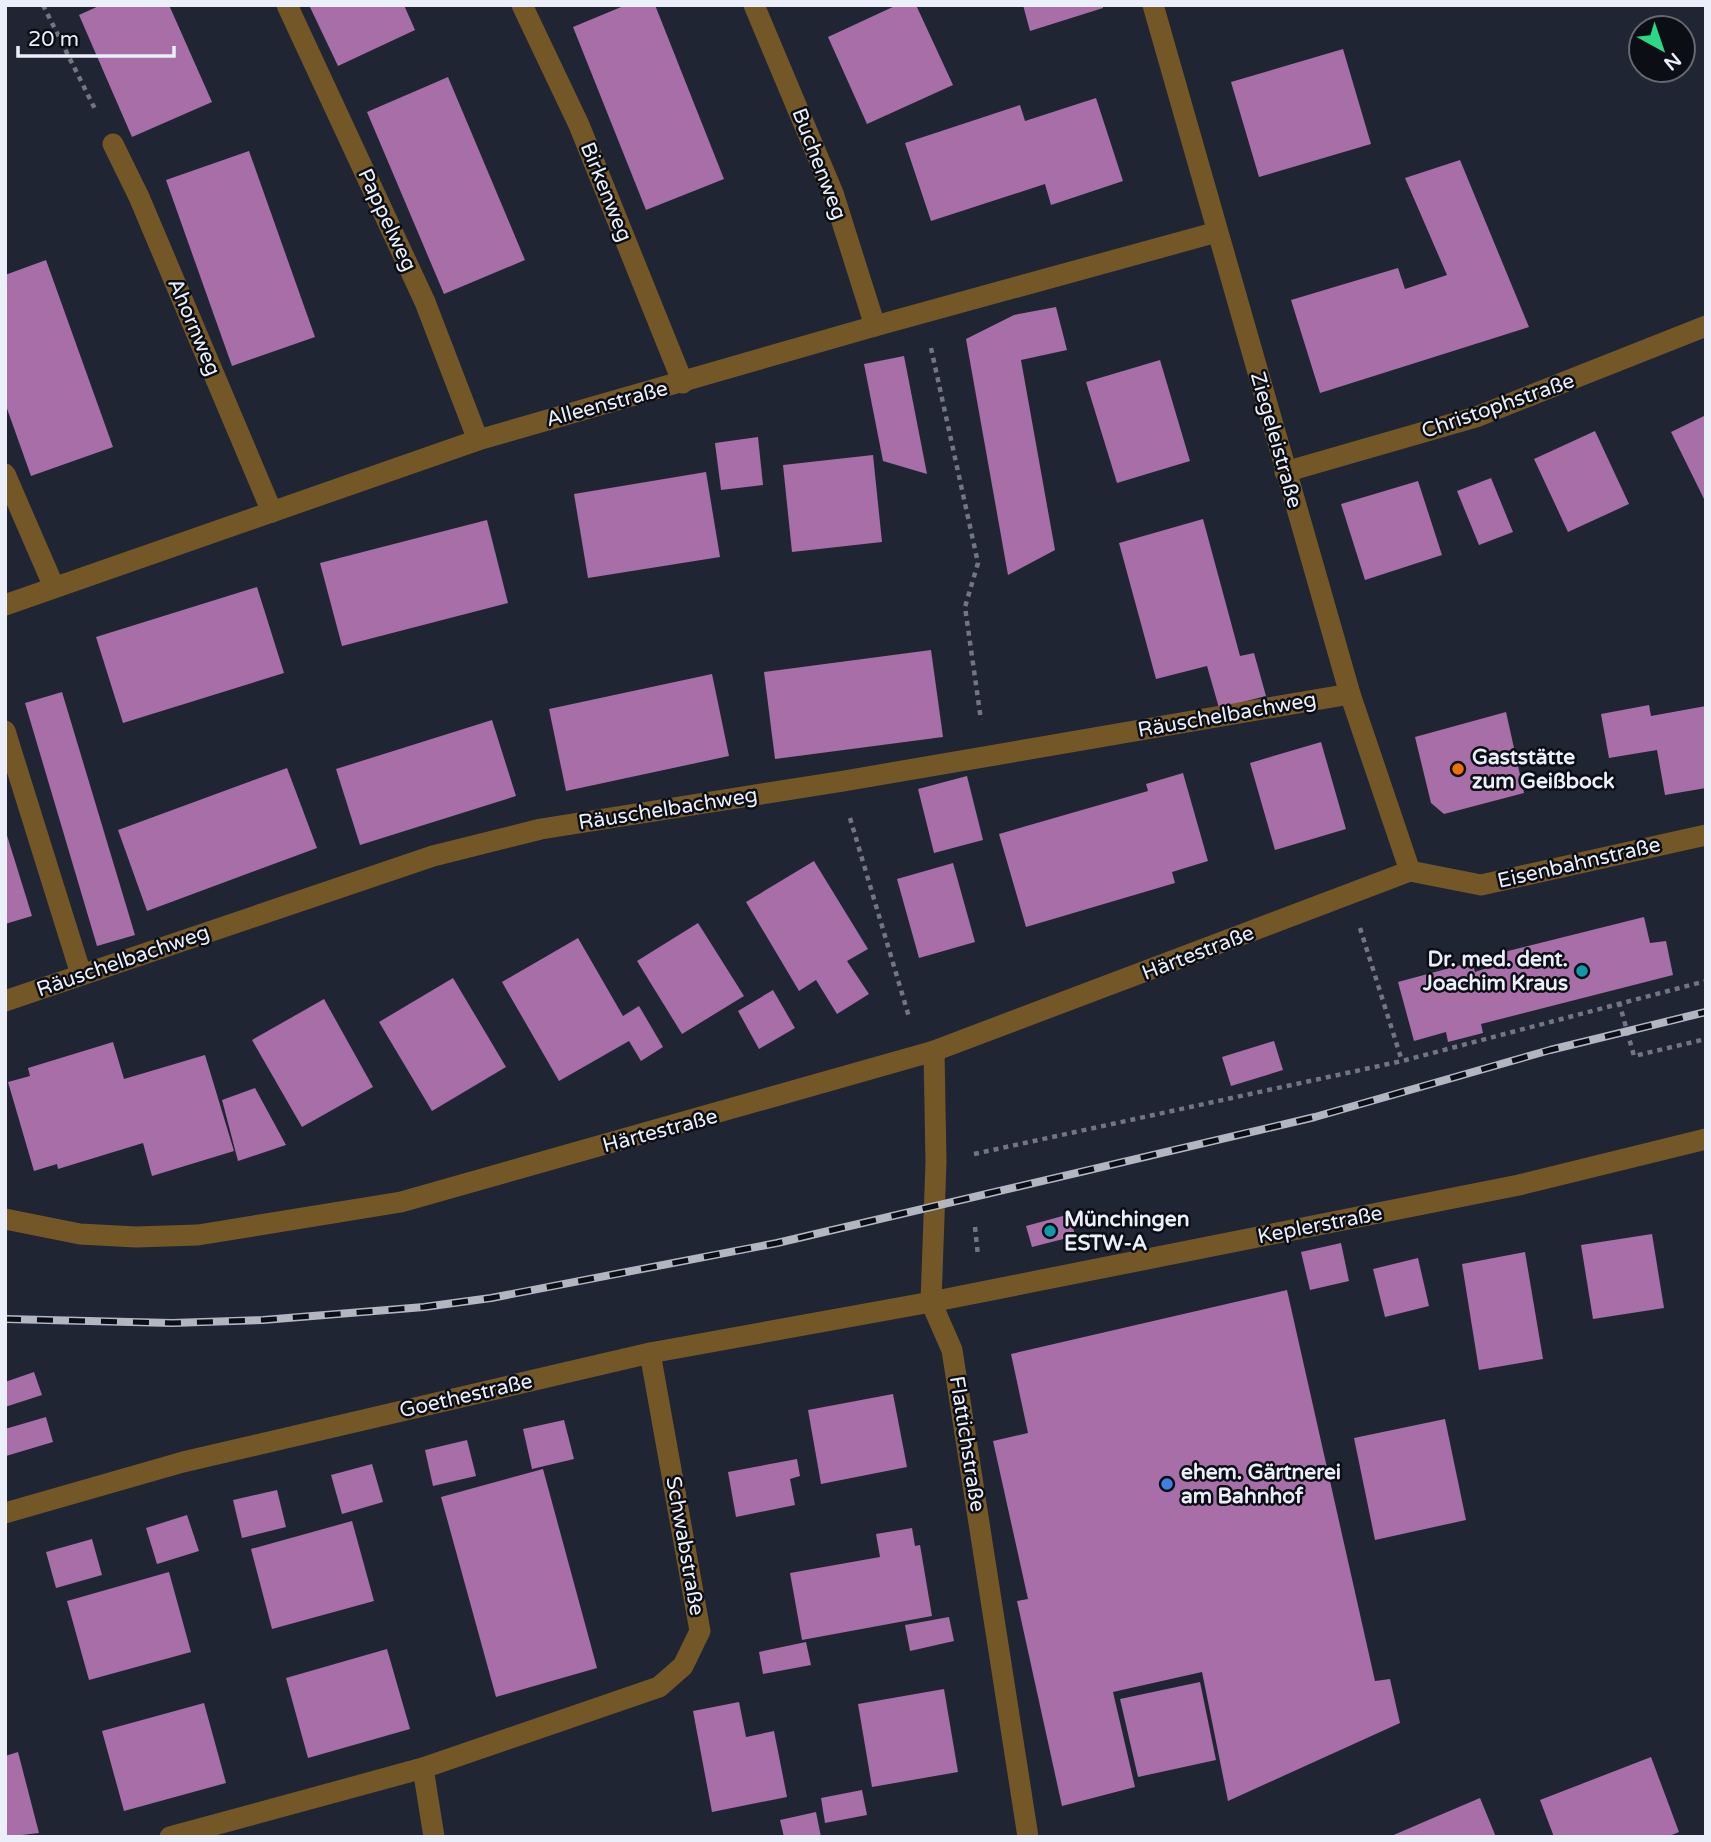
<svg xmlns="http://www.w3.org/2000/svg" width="1711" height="1842" viewBox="0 0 1711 1842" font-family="'Varela Round',sans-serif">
<rect width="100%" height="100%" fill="#202533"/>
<g fill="#a76ea7">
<polygon points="101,5 169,5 212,102 132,137 79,15"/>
<polygon points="309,5 404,5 415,30 338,66"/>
<polygon points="626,5 655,5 724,179 646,210 573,27"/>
<polygon points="897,5 916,5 953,85 867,124 828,37"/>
<polygon points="1023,5 1103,5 1103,8 1030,31"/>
<polygon points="1343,49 1371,144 1259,177 1231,82"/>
<polygon points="448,77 525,260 444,294 367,112"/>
<polygon points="1096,98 1123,181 1051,205 1045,184 931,221 905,143 1020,105 1025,121"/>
<polygon points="249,151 315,337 232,366 166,180"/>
<polygon points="1460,160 1529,327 1320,393 1291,300 1398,268 1405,289 1447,275 1405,178"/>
<polygon points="46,260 113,447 31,476 5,403 5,275"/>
<polygon points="1056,307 1067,350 1021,360 1055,550 1008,575 966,339 1014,315"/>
<polygon points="904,356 927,474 883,461 864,364"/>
<polygon points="1160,360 1190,461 1117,483 1086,382"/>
<polygon points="1706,415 1706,503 1671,432"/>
<polygon points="1595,431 1629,504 1568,532 1534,459"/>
<polygon points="758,437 763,485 721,490 715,443"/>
<polygon points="873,455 882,542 792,552 783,465"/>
<polygon points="706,472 720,557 588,578 574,494"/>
<polygon points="1491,478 1513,532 1479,545 1457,491"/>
<polygon points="1418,481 1442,555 1365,580 1341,504"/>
<polygon points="1203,519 1240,656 1254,653 1266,696 1219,708 1207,666 1156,679 1119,543"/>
<polygon points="487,520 508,603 342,646 320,563"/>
<polygon points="257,587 284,673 123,723 96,637"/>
<polygon points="931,650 943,737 775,759 764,672"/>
<polygon points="712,674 729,756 566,791 549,709"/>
<polygon points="62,692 135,935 97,946 25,703"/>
<polygon points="1649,705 1651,716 1706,706 1706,788 1665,795 1657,750 1609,758 1601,714"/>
<polygon points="1506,712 1524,793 1444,814 1431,803 1415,737"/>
<polygon points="492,720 516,796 360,845 336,769"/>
<polygon points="1321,742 1346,829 1275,850 1250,763"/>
<polygon points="287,768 317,848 147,911 118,830"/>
<polygon points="1183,773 1208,861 1172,872 1175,883 1026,927 999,834 1148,791 1146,784"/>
<polygon points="967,776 983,840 934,853 918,789"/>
<polygon points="5,829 32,916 5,924"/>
<polygon points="814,861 868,949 847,961 869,994 837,1014 816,980 799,991 746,902"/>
<polygon points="953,863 975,942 919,958 897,879"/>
<polygon points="1644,917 1650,943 1666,941 1673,975 1481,1024 1483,1033 1448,1042 1446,1032 1414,1041 1398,982 1472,962 1475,972 1490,967 1488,956"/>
<polygon points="698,923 744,996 682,1034 637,961"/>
<polygon points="578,938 623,1016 639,1006 663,1047 641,1061 629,1041 559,1081 502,982"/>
<polygon points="453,978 506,1067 432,1111 379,1022"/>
<polygon points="773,990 795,1028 759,1049 738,1011"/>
<polygon points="324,999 373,1087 302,1127 252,1040"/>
<polygon points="1274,1041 1283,1070 1231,1086 1222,1057"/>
<polygon points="113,1042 124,1079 205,1055 234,1151 152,1176 143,1143 58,1169 57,1164 34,1171 8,1082 30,1076 28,1068"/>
<polygon points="255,1088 286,1145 238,1161 222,1100"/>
<polygon points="1070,1214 1075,1236 1032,1247 1026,1226"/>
<polygon points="1652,1234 1664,1308 1593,1319 1581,1245"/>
<polygon points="1341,1243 1349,1281 1310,1290 1301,1252"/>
<polygon points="1525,1252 1543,1359 1479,1370 1462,1264"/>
<polygon points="1418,1258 1429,1306 1385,1317 1373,1269"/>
<polygon points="1287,1290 1375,1681 1390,1679 1400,1723 1228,1801 1202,1672 1113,1692 1135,1787 1062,1806 1017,1601 1028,1599 993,1441 1028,1433 1011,1354"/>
<polygon points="34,1372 42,1395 5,1407 5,1382"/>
<polygon points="893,1394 907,1467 821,1484 808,1410"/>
<polygon points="46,1417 53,1442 6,1456 5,1429"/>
<polygon points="1445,1419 1466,1520 1375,1540 1354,1438"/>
<polygon points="564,1420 574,1459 532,1469 523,1429"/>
<polygon points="467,1440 476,1476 433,1486 425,1450"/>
<polygon points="797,1459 800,1476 790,1479 795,1505 736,1517 728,1472"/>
<polygon points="372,1464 383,1502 342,1514 331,1475"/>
<polygon points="543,1469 597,1668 496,1697 441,1497"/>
<polygon points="277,1490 286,1527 242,1538 233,1500"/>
<polygon points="187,1515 199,1551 157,1564 146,1528"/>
<polygon points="352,1521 374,1601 272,1629 251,1549"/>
<polygon points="912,1528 915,1546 920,1545 932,1616 802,1640 790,1573 880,1557 876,1534"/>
<polygon points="92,1539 102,1575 56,1588 46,1552"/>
<polygon points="169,1572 191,1652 89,1680 67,1601"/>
<polygon points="949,1617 954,1641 910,1651 905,1625"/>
<polygon points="806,1642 811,1665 763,1674 759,1652"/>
<polygon points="387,1649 410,1729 308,1758 286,1678"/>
<polygon points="1200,1682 1216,1760 1138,1777 1120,1699"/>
<polygon points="944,1689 958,1772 872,1787 858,1704"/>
<polygon points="739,1702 746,1737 774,1731 787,1797 712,1812 693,1711"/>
<polygon points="204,1703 226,1783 124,1811 102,1731"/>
<polygon points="18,1752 39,1833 5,1837 5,1756"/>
<polygon points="1651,1757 1679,1832 1667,1837 1554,1837 1540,1800"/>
<polygon points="862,1790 867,1815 825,1823 821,1798"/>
<polygon points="1480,1798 1496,1837 1389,1837 1426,1821"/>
<polygon points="816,1812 821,1837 784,1837 780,1820"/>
</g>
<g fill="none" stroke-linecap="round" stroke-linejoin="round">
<g stroke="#717682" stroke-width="4.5" stroke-dasharray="5 5" stroke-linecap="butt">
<polyline points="43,5 96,111"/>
<polyline points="931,348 978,563 965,607 981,720"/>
<polyline points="850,818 909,1017"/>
<polyline points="1360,928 1402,1061"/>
<polyline points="1619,1002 1634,1056 1706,1039"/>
<polyline points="974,1154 1402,1061 1706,981"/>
<polyline points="975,1227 978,1256"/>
</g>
<g stroke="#735727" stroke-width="21">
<polyline points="5,731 81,974"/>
<polyline points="423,1768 434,1837"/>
</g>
<g stroke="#735727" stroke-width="21">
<polyline points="287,5 425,302 478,440"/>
<polyline points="522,5 579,125 683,383"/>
<polyline points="754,5 833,193 875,326"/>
<polyline points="1153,5 1350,694 1410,871"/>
<polyline points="113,144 139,197 272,512"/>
<polyline points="1285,472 1476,417 1706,326"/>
<polyline points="5,474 54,587"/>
<polyline points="5,605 478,440 875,326 1217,232"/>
<polyline points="5,1001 433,856 541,829 844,781 1350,694"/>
<polyline points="934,1051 936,1162 931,1302 952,1350 1028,1837"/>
<polyline points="5,1219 80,1234 136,1237 198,1235 401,1202 934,1051 1410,871 1481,885 1706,835"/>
<polyline points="5,1513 183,1462 650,1353 931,1302 1519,1185 1706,1139"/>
<polyline points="170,1837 423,1768 659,1687 683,1666 700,1631 650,1353"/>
</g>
<defs>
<polyline id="rail" points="5,1319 172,1323 263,1320 424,1307 491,1298 777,1243 1315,1117 1550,1050 1706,1012"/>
</defs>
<use href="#rail" stroke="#b2b6c1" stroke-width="8"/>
<use href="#rail" stroke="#0c0e15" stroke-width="5" stroke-dasharray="16" stroke-linecap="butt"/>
</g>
<circle fill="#e8710a" stroke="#0c0e15" stroke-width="2.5" cx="1458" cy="769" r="7"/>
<g fill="#0f9aa8" stroke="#0c0e15" stroke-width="2.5">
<circle cx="1582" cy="971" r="7"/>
<circle cx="1050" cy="1231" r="7"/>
</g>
<circle fill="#3f7fe0" stroke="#0c0e15" stroke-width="2.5" cx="1167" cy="1484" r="7"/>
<g text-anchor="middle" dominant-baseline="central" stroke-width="5" stroke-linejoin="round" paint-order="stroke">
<g font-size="21" fill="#ebeff9" stroke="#0c0e15">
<text transform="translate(819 164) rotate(69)">Buchenweg</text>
<text transform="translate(606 192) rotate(68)">Birkenweg</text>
<text transform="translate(387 220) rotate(65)">Pappelweg</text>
<text transform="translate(194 327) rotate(67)">Ahornweg</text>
<text transform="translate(607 404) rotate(-15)">Alleenstraße</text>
<text transform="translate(1498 406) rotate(-19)">Christophstraße</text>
<text transform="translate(1276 440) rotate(74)">Ziegeleistraße</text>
<text transform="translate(1227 715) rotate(-10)">Räuschelbachweg</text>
<text transform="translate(668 809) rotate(-9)">Räuschelbachweg</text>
<text transform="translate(1579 863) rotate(-13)">Eisenbahnstraße</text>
<text transform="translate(1198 953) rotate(-21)">Härtestraße</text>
<text transform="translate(123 961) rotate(-19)">Räuschelbachweg</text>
<text transform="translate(660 1131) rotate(-15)">Härtestraße</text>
<text transform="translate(1320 1225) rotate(-11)">Keplerstraße</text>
<text transform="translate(466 1396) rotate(-13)">Goethestraße</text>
<text transform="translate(967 1444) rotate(81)">Flattichstraße</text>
<text transform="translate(685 1546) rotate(80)">Schwabstraße</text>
</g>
<g font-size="21" font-weight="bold" fill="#ebeff9" stroke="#0c0e15" text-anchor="start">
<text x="1472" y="757">Gaststätte<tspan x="1472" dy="24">zum Geißbock</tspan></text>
<text x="1568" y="959" text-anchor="end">Dr. med. dent.<tspan x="1568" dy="24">Joachim Kraus</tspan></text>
<text x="1064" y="1219">Münchingen<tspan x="1064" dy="24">ESTW-A</tspan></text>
<text x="1181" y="1472">ehem. Gärtnerei<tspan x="1181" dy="24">am Bahnhof</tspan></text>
</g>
</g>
<rect width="1711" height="1842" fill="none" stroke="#ebeff9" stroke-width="14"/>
<g transform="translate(1662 49) rotate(140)"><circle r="33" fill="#0c0e15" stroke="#656870" stroke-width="2"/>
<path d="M0-5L12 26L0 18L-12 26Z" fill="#2ad885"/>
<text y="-10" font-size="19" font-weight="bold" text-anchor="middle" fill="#ebeff9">N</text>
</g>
<path d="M18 46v10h156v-10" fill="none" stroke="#ebeff9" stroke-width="3.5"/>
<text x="28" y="46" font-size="21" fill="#ebeff9" stroke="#0c0e15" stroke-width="5" paint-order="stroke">20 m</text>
</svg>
